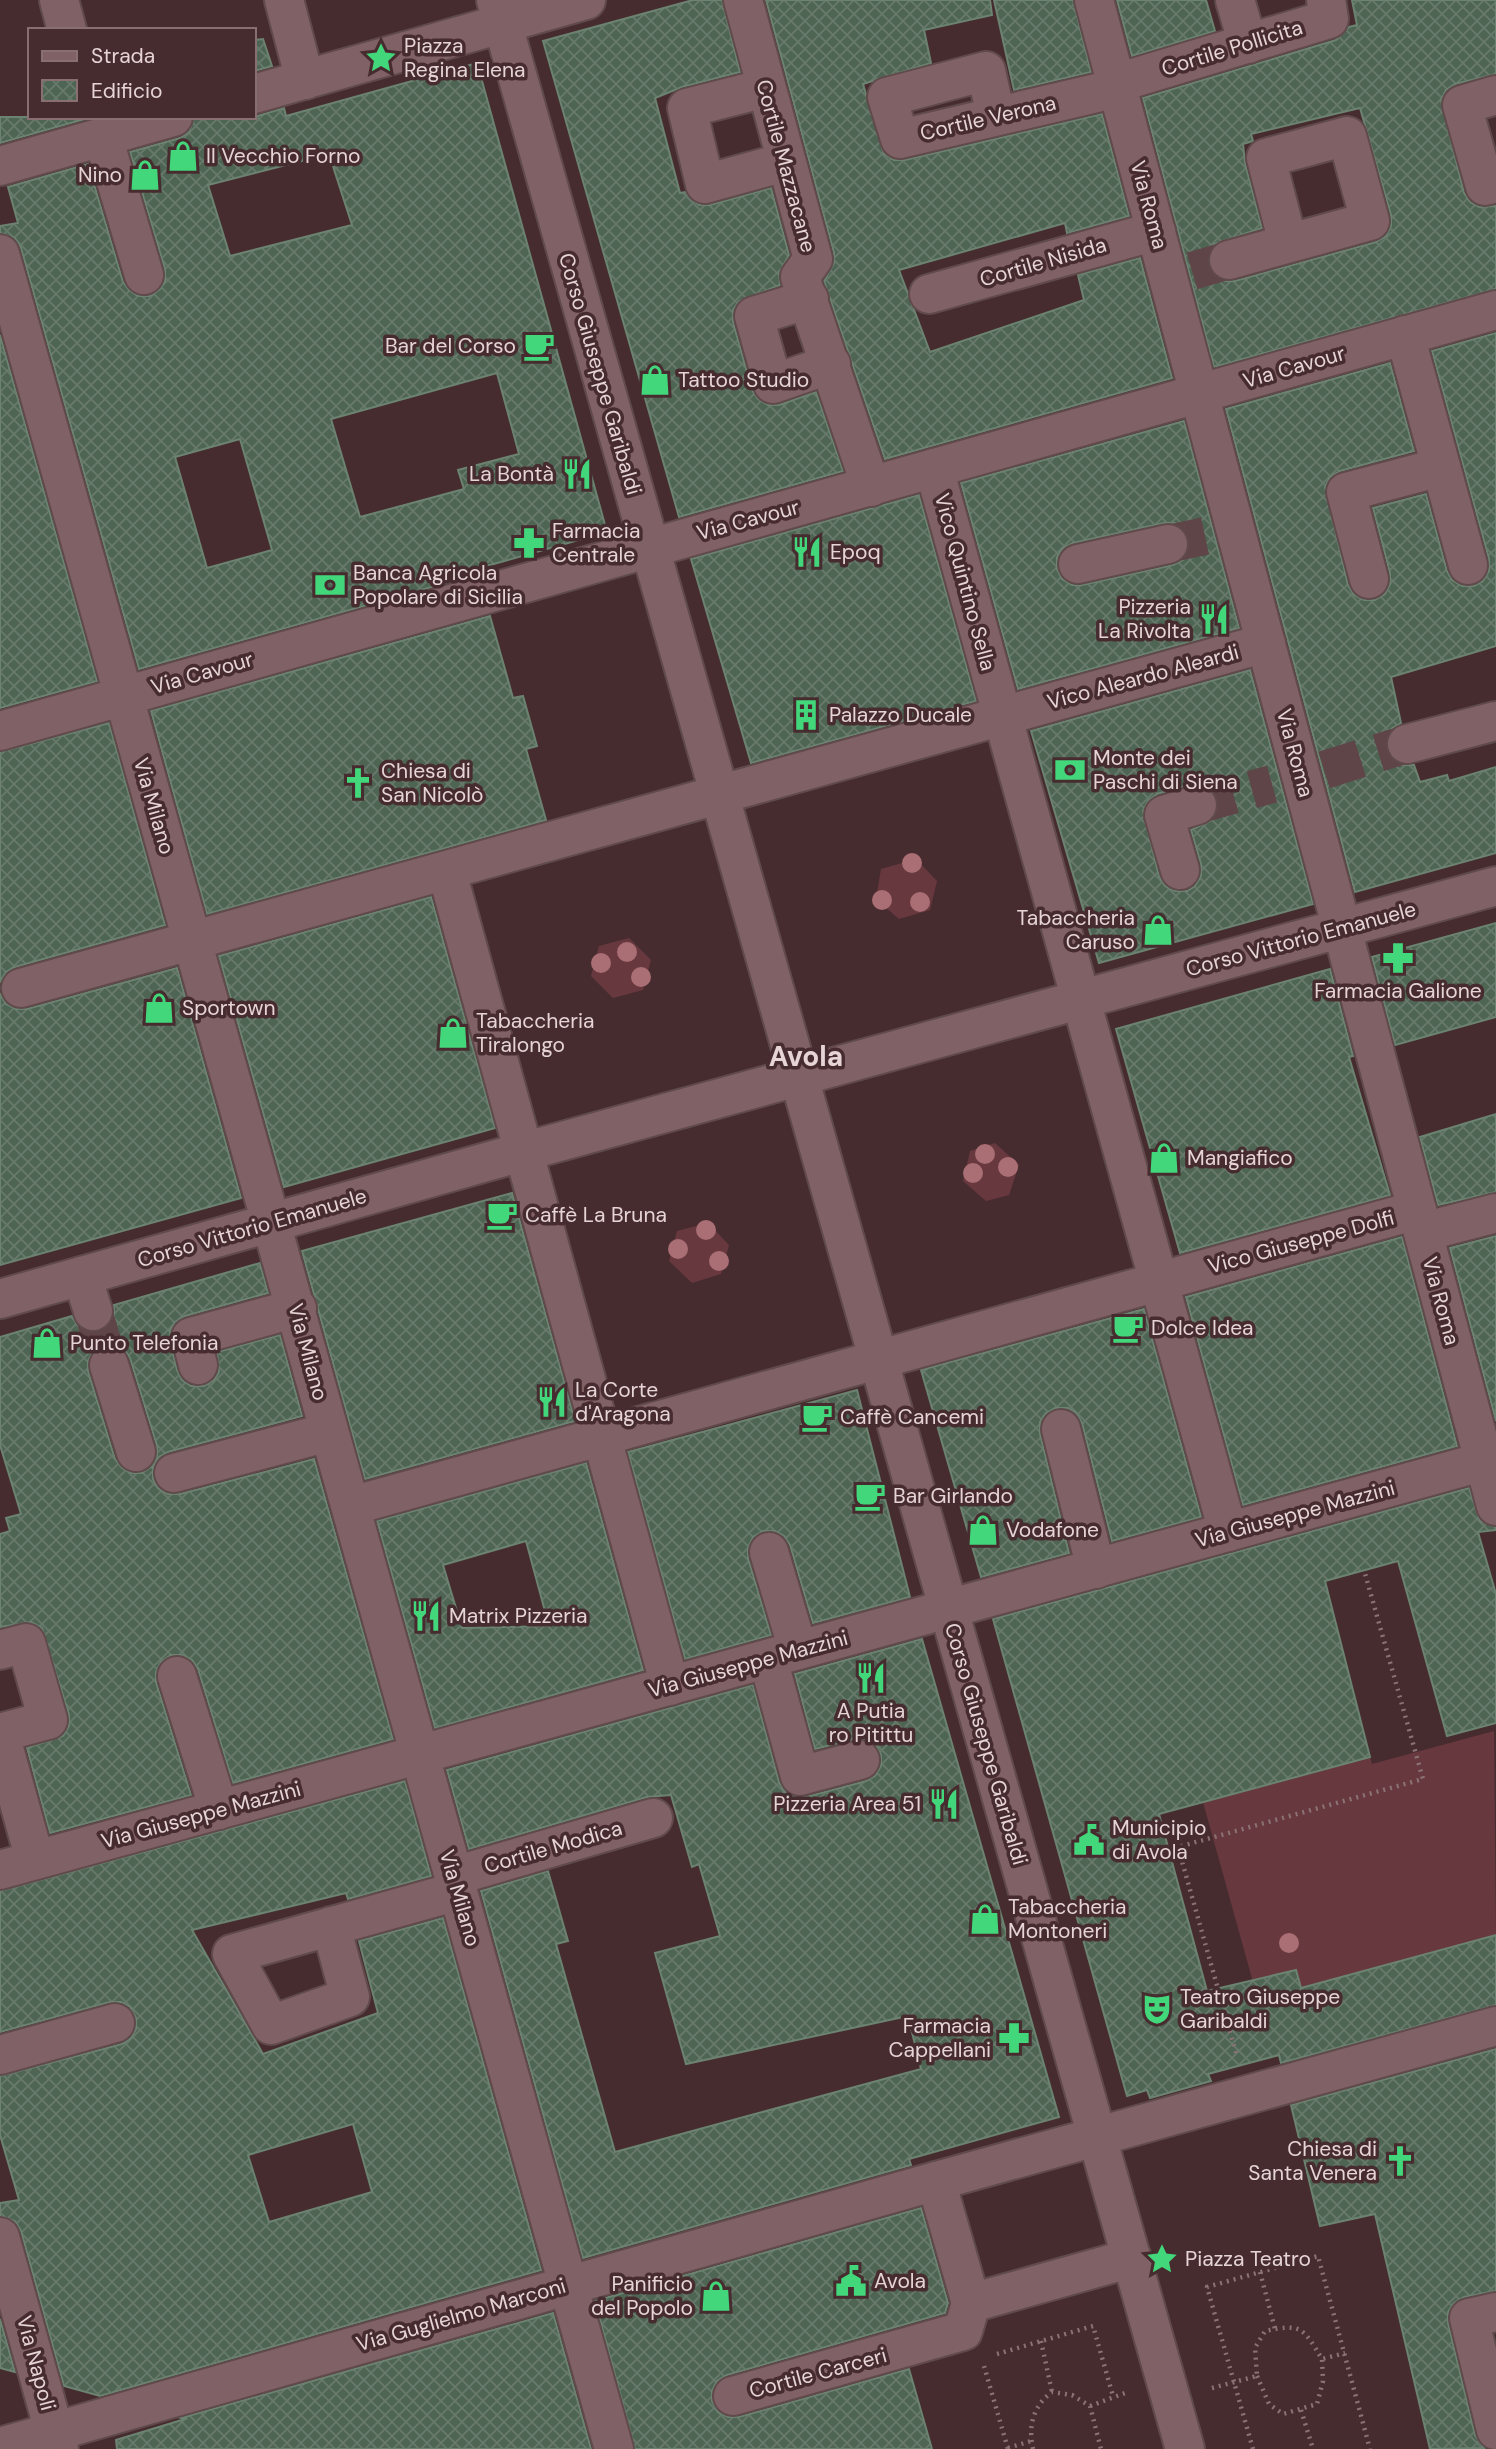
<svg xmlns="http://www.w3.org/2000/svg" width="1496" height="2449" viewBox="0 0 1496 2449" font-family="'DM Sans',sans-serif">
<defs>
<pattern id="building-cross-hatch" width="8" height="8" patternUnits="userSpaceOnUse" patternTransform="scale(1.75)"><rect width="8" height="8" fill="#4e6553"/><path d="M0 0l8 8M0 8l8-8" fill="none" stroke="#687a6b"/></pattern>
</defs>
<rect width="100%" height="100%" fill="#472c2f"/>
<g fill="#68383f">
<polygon points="916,859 937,881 930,910 899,919 876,899 881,869"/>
<polygon points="629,938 651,960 643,990 613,998 591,976 599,946"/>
<polygon points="995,1143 1019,1165 1009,1195 986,1201 963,1181 970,1151"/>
<polygon points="708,1223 729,1245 721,1274 692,1283 669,1261 677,1231"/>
<polygon points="1494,1731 1496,1935 1301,1988 1296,1970 1253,1982 1203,1802 1370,1757 1372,1764"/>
</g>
<g fill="url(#building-cross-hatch)" stroke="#6b8370" stroke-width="2" fill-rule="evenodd">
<polygon points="693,0 722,0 740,72 682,87 655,98 680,193 685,192 699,205 710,205 771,188 789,255 779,273 780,285 739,301 733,310 733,322 752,390 758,399 768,405 779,405 816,392 843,471 679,517 543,41"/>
<polygon points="766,0 990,0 992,15 924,30 931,63 863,84 884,154 894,160 905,160 1102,114 1129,216 1067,233 1065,223 899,270 930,352 1084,300 1078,275 1140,258 1172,378 885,459 824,281 834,263 834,253"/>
<polygon points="994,0 1073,0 1091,72 1014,90"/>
<polygon points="1117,0 1206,0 1215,31 1132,56"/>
<path d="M1352 0H1496V74L1455 84 1446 90 1441 100 1464 193 1470 202 1479 207 1496 206V289L1214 367 1143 98 1336 40 1349 27 1357 25ZM1360 108 1391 215V226L1386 236 1376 242 1235 281H1224L1214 276 1208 265V254L1214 244 1262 228 1245 163 1243 144 1253 141 1251 134Z"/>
<polygon points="263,39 272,66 254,71 254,40"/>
<path d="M477 63 607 532 476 569 478 574 139 669 21 248 15 238 0 233V226L18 223 8 187 88 164 123 282 129 290 138 296H150L160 289 165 281V269L130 152 180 138 189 132 194 117H254L284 108 286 116ZM329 154 352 225 230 256 208 185ZM497 373 519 454 458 470 464 489 360 517 331 419ZM240 439 272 550 207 568 175 457Z"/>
<polygon points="0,117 92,117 0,143"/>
<polygon points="1496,333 1496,646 1391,677 1401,723 1391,729 1386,739 1386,749 1391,759 1401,765 1414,765 1420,782 1447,775 1449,781 1496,767 1496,853 1355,892 1226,409 1390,363 1414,451 1340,471 1330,477 1325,487 1348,585 1354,595 1364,600 1375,600 1385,594 1390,584 1390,573 1373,508 1426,494 1447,571 1452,580 1462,586 1474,586 1483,581 1489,571 1489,559 1432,351"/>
<polygon points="0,335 97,681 0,708"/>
<path d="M1184 421 1239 628 1018 689 961 483ZM1164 523H1175L1184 529 1189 540V551L1183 560 1173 565 1082 585H1072L1062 579 1057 569V557L1063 548 1073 543Z"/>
<polygon points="919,495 976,701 751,763 691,559"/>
<polygon points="490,616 513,698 523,696 537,746 526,749 546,820 207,914 151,711"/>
<path d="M1250 670 1313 904 1099 963 1031 731ZM1191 784H1203L1212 790 1218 799V809L1212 820 1191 830 1201 864V876L1195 886 1187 891H1175L1165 886 1159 876 1143 811 1148 801 1157 794Z"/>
<polygon points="109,723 165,925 15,967 6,972 0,982 0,752"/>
<polygon points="431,897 495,1128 284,1187 219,956"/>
<polygon points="1496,923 1496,1017 1395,1045 1372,957"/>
<polygon points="177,968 241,1198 0,1265 0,994 6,1004 16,1009 27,1009"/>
<polygon points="1330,969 1353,1056 1349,1057 1390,1195 1180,1253 1116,1029"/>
<polygon points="1496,1114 1496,1192 1438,1205 1420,1137"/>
<polygon points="512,1193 575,1421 365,1479 302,1251"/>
<polygon points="1496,1236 1496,1421 1450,1248"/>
<polygon points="1402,1237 1457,1446 1243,1505 1186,1297"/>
<path d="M260 1263 268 1293 185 1316 175 1322 170 1331V1342L177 1370 182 1380 191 1386H204L214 1380 219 1372 217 1352 280 1335 302 1416 168 1452 159 1457 153 1467V1479L158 1488 168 1494H180L314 1459 393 1739 233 1783 198 1669 192 1660 182 1655H171L161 1662 156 1672V1682L191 1795 50 1833 27 1748 63 1736 69 1726V1715L42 1628 31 1622 0 1627V1534L10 1531 6 1518 21 1514 0 1445V1337L72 1316 79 1328 89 1332H99L110 1325 114 1315V1305ZM103 1344H114L124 1349 130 1358 157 1446V1456L152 1466 142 1473H132L122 1468 115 1459 88 1371V1361L93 1351Z"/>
<polygon points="1144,1309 1201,1517 1112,1541 1082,1423 1076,1413 1068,1408 1055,1408 1045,1414 1040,1422 1040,1434 1069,1553 981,1577 921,1370"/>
<polygon points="857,1390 910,1597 813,1623 790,1545 784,1536 775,1531 763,1531 753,1537 748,1548 748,1558 771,1635 685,1659 628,1452"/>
<path d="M586 1463 643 1670 435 1728 377 1521ZM526 1541 549 1626 462 1628 443 1565Z"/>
<polygon points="1469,1488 1480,1521 1496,1527 1496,1530 1478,1532 1496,1594 1496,1723 1447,1736 1398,1561 1325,1581 1370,1757 1159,1814 1207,1991 1296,1970 1301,1988 1496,1935 1496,2005 1281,2063 1279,2055 1208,2074 1211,2081 1150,2098 1147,2090 1127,2096 993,1619"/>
<polygon points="922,1639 1059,2117 909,2159 911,2165 583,2258 481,1891 548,1871 568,1941 556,1944 615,2152 921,2069 908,2016 686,2064 655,1953 720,1936 699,1864 692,1867 671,1795 647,1797 469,1849 447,1770 753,1685 779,1782 785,1792 794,1797 806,1797 866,1781 875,1776 881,1766 881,1755 876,1745 866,1739 855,1739 815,1749 795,1674"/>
<path d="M405 1781 431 1876 348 1899 346 1893 192 1930 263 2054 378 2013 359 1941 443 1918 541 2270 100 2396 64 2386 21 2231 15 2221 0 2216V2203L19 2200 0 2135V2076L122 2044 131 2038 136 2029V2018L130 2007 121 2002H110L0 2032V1891ZM353 2124 372 2192 269 2222 248 2155Z"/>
<polygon points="1496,2049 1496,2291 1464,2297 1454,2303 1448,2312 1448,2323 1475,2435 1484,2448 1430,2449 1375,2214 1320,2226 1291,2105"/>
<polygon points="921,2208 948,2303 945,2313 727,2375 717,2381 712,2391 712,2401 718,2412 728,2417 739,2417 909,2369 932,2449 635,2449 595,2301"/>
<polygon points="553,2313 591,2449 117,2449 116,2440 185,2419 181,2418"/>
<polygon points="0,2319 15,2372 0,2368"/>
</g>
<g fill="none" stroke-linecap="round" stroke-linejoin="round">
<g stroke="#5f4548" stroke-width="38" stroke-dasharray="38 19" stroke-linecap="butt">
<polyline points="1192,271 1229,260"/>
<polyline points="1168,544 1205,536"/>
<polyline points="1324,770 1407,744"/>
<polyline points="1197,805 1272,784"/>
<polyline points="93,1311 109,1365"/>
</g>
<defs>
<g id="minor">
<polyline points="59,0 67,30"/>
<polyline points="284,0 305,80"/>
<polyline points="496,0 1185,2449"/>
<polyline points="743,0 813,259 800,277 871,487"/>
<polyline points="1094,0 1496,1506"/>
<polyline points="1235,0 1248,44"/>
<polyline points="1117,83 1329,19 1326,0"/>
<polyline points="766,88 687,108 705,184 785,162"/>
<polyline points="254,94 586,0"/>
<polyline points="1496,95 1462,105 1485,186 1496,183"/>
<polyline points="996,116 986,71 887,97 900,139 1118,88"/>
<polyline points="103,137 144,275"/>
<polyline points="0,166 173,117"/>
<polyline points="0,254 614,2449"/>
<polyline points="1229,260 1370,221 1347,136 1266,158 1288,243"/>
<polyline points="929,294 1156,231"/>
<polyline points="809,299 754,316 773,384 831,364"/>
<polyline points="1405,335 1468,565"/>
<polyline points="934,468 1228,1532"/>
<polyline points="1078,564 1168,544"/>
<polyline points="1369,579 1346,492 1441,467"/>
<polyline points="0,731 1496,310"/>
<polyline points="1407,744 1496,721"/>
<polyline points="1180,870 1164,815 1197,805"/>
<polyline points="447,872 670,1686"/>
<polyline points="21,988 1266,643"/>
<polyline points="1423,1232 1496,1213"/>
<polyline points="82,1276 93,1311"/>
<polyline points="0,1299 504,1157 1496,886"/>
<polyline points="109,1365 136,1452"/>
<polyline points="198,1365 191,1337 297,1308"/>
<polyline points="1061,1429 1096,1569"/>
<polyline points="174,1473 329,1432"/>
<polyline points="351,1506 1417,1210"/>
<polyline points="769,1552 798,1650"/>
<polyline points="0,1650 26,1643 48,1720 0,1733"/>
<polyline points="768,1659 800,1776 860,1760"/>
<polyline points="177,1676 219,1810"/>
<polyline points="0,1734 35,1860"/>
<polyline points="0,1870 1496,1458"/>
<polyline points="454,1876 653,1818"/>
<polyline points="331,1926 350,1997 271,2025 232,1954 458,1891"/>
<polyline points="0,2055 115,2023"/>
<polyline points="936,2181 971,2303 1132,2258"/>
<polyline points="0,2237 59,2449"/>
<polyline points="1496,2312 1469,2318 1496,2430"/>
<polyline points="733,2396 963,2331 971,2303"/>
<polyline points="0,2447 922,2185 1496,2026"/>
</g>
</defs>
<use href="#minor" stroke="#604a4c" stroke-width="42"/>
<g stroke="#8a7275" stroke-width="4.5" stroke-dasharray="2 5" stroke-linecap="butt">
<polyline points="1236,2053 1178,1847 1423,1779 1364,1570"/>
<polyline points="1260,2272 1275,2329"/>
<polyline points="1041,2341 1052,2392"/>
<polyline points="997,2354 1093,2326 1113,2396"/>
<polyline points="984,2366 1008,2449"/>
<polyline points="1257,2376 1269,2404 1283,2414 1317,2404 1323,2381 1322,2359"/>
<path d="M1212 2388 1257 2376 1255 2348 1265 2331C1302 2323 1303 2328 1322 2359L1345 2353"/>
<polyline points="1090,2406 1125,2393"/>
<polyline points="1301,2410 1313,2449"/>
<polyline points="1008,2448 1031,2441"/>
<path d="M1033 2449C1028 2426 1033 2406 1052 2392L1072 2395 1090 2406 1101 2449"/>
<polyline points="1253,2449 1207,2287 1318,2256 1370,2449"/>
</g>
<use href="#minor" stroke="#806165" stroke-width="38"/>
</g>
<g fill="#aa6e75">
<circle cx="912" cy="863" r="10"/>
<circle cx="882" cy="900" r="10"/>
<circle cx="920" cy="902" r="10"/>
<circle cx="627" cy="952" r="10"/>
<circle cx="601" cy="963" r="10"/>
<circle cx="641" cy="977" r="10"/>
<circle cx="985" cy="1154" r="10"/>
<circle cx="1008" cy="1167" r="10"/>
<circle cx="973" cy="1173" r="10"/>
<circle cx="706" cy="1230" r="10"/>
<circle cx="678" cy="1249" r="10"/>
<circle cx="719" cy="1261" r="10"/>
<circle cx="1289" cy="1943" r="10"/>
</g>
<defs>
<symbol id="sight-bare" viewBox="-9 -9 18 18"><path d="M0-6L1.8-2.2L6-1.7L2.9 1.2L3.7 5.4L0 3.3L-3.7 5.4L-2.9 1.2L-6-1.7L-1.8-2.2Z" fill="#43d77b" stroke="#472c2f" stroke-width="2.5" paint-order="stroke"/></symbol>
<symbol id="shop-bare" viewBox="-9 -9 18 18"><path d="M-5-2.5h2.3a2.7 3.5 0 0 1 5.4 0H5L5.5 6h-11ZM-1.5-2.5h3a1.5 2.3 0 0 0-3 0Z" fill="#43d77b" stroke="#472c2f" stroke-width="2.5" paint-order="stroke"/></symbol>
<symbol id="cafe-bare" viewBox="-9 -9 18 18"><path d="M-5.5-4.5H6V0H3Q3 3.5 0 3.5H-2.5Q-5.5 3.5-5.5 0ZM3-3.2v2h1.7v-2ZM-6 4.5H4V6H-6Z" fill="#43d77b" stroke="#472c2f" stroke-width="2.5" paint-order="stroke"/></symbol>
<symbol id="restaurant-bare" viewBox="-9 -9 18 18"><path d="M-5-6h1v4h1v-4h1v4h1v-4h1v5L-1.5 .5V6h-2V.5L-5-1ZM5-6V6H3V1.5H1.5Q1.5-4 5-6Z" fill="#43d77b" stroke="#472c2f" stroke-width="2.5" paint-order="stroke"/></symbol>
<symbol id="pharmacy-bare" viewBox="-9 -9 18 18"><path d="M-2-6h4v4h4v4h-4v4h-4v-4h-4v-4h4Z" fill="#43d77b" stroke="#472c2f" stroke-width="2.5" paint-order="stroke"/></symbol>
<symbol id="bank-bare" viewBox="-9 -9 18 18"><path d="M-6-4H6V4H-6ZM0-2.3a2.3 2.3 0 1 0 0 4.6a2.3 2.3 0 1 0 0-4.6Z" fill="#43d77b" stroke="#472c2f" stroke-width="2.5" paint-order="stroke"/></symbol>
<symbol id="building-bare" viewBox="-9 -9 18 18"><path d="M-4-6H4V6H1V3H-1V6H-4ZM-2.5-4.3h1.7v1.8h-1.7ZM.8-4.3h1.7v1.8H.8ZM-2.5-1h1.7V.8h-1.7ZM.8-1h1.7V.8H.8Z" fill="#43d77b" stroke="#472c2f" stroke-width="2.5" paint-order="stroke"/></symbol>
<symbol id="church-bare" viewBox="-9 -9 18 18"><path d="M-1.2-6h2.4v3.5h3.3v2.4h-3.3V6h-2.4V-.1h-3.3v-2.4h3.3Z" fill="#43d77b" stroke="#472c2f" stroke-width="2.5" paint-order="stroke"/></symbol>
<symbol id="civic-bare" viewBox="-9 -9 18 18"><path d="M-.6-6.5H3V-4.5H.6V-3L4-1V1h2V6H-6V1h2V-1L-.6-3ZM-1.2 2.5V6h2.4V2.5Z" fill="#43d77b" stroke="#472c2f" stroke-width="2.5" paint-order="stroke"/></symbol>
<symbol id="theatre-bare" viewBox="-9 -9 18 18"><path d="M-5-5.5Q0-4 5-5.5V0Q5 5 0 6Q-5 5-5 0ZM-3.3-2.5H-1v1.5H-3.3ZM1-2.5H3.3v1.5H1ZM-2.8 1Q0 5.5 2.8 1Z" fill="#43d77b" stroke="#472c2f" stroke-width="2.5" paint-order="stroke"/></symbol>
</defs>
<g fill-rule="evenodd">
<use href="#sight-bare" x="359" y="36" width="44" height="44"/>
<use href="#shop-bare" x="161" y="134" width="44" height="44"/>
<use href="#shop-bare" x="123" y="153" width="44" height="44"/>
<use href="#cafe-bare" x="517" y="324" width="44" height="44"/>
<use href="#shop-bare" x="633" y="358" width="44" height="44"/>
<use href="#restaurant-bare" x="555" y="452" width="44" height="44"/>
<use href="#pharmacy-bare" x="507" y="521" width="44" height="44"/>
<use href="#restaurant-bare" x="785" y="530" width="44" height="44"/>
<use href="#bank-bare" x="308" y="563" width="44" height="44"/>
<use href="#restaurant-bare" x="1192" y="597" width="44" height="44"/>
<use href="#building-bare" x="784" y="693" width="44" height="44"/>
<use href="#bank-bare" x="1048" y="748" width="44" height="44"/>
<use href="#church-bare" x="336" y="761" width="44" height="44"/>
<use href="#shop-bare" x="1136" y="908" width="44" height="44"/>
<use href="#pharmacy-bare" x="1376" y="936" width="44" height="44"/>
<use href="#shop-bare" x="137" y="986" width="44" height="44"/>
<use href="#shop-bare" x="431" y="1011" width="44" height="44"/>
<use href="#shop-bare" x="1142" y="1136" width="44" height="44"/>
<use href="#cafe-bare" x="480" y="1193" width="44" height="44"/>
<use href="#cafe-bare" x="1106" y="1306" width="44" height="44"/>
<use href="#shop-bare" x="25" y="1321" width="44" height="44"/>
<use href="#restaurant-bare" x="530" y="1380" width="44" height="44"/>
<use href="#cafe-bare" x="795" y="1395" width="44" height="44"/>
<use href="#cafe-bare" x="848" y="1474" width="44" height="44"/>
<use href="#shop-bare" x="961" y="1508" width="44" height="44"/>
<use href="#restaurant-bare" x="404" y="1594" width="44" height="44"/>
<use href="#restaurant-bare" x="849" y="1656" width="44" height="44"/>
<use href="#restaurant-bare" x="922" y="1782" width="44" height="44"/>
<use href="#civic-bare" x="1067" y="1818" width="44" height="44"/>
<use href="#shop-bare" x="963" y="1897" width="44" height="44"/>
<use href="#theatre-bare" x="1135" y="1987" width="44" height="44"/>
<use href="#pharmacy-bare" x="992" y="2016" width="44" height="44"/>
<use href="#church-bare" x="1378" y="2139" width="44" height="44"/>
<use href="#sight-bare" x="1140" y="2237" width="44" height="44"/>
<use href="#civic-bare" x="829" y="2259" width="44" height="44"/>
<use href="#shop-bare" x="694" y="2274" width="44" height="44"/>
</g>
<g text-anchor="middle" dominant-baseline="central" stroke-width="7" stroke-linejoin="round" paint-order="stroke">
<g font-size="21" fill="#e6d4d6" stroke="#472c2f" text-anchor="start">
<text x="404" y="46">Piazza<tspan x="404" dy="24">Regina Elena</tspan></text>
<text x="206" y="156">Il Vecchio Forno</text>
<text x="122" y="175" text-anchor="end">Nino</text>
<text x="516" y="346" text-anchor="end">Bar del Corso</text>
<text x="678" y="380">Tattoo Studio</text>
<text x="554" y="474" text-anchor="end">La Bontà</text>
<text x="552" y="531">Farmacia<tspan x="552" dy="24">Centrale</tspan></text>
<text x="830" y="552">Epoq</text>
<text x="353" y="573">Banca Agricola<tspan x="353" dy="24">Popolare di Sicilia</tspan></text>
<text x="1191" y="607" text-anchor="end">Pizzeria<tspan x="1191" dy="24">La Rivolta</tspan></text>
<text x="829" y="715">Palazzo Ducale</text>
<text x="1093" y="758">Monte dei<tspan x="1093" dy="24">Paschi di Siena</tspan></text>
<text x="381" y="771">Chiesa di<tspan x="381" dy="24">San Nicolò</tspan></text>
<text x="1135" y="918" text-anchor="end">Tabaccheria<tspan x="1135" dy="24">Caruso</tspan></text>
<text x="1398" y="991" text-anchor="middle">Farmacia Galione</text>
<text x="182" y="1008">Sportown</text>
<text x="476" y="1021">Tabaccheria<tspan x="476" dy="24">Tiralongo</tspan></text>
<text x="1187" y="1158">Mangiafico</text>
<text x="525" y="1215">Caffè La Bruna</text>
<text x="1151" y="1328">Dolce Idea</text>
<text x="70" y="1343">Punto Telefonia</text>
<text x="575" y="1390">La Corte<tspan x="575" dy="24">d'Aragona</tspan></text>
<text x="840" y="1417">Caffè Cancemi</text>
<text x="893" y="1496">Bar Girlando</text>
<text x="1006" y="1530">Vodafone</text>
<text x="449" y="1616">Matrix Pizzeria</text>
<text x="871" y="1711" text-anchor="middle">A Putia<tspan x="871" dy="24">ro Pitittu</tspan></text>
<text x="921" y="1804" text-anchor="end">Pizzeria Area 51</text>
<text x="1112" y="1828">Municipio<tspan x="1112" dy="24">di Avola</tspan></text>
<text x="1008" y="1907">Tabaccheria<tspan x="1008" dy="24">Montoneri</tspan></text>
<text x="1180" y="1997">Teatro Giuseppe<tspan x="1180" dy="24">Garibaldi</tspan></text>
<text x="991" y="2026" text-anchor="end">Farmacia<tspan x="991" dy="24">Cappellani</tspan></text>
<text x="1377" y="2149" text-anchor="end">Chiesa di<tspan x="1377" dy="24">Santa Venera</tspan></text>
<text x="1185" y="2259">Piazza Teatro</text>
<text x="874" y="2281">Avola</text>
<text x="693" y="2284" text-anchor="end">Panificio<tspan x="693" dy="24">del Popolo</tspan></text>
</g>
<g font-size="21" fill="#e6d4d6" stroke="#472c2f">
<text transform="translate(1232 48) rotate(-17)">Cortile Pollicita</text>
<text transform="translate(988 118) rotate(-13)">Cortile Verona</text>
<text transform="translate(786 166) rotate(75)">Cortile Mazzacane</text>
<text transform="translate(1149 205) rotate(75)">Via Roma</text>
<text transform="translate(1043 262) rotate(-16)">Cortile Nisida</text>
<text transform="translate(1294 367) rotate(-16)">Via Cavour</text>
<text transform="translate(600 374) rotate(74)">Corso Giuseppe Garibaldi</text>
<text transform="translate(748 520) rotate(-15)">Via Cavour</text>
<text transform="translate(965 582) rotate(75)">Vico Quintino Sella</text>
<text transform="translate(202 673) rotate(-16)">Via Cavour</text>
<text transform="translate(1143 677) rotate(-15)">Vico Aleardo Aleardi</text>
<text transform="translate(1295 753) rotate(75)">Via Roma</text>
<text transform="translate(154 806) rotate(74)">Via Milano</text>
<text transform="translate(1301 939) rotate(-15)">Corso Vittorio Emanuele</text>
<text transform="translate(252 1228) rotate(-16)">Corso Vittorio Emanuele</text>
<text transform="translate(1301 1242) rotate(-15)">Vico Giuseppe Dolfi</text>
<text transform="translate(1441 1301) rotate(75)">Via Roma</text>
<text transform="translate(308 1352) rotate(75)">Via Milano</text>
<text transform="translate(1295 1514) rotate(-15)">Via Giuseppe Mazzini</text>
<text transform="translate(748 1664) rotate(-15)">Via Giuseppe Mazzini</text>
<text transform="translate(986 1744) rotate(74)">Corso Giuseppe Garibaldi</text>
<text transform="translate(201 1815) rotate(-15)">Via Giuseppe Mazzini</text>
<text transform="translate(553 1847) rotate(-16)">Cortile Modica</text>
<text transform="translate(460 1898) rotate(74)">Via Milano</text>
<text transform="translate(461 2315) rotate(-16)">Via Guglielmo Marconi</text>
<text transform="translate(36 2363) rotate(75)">Via Napoli</text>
<text transform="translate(818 2373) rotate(-15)">Cortile Carceri</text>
</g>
<g font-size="28" font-weight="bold" fill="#e6d4d6" stroke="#472c2f">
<text x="806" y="1056">Avola</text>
</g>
</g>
<rect x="28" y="28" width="228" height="91" fill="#472c2f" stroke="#876f72" stroke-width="2"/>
<rect x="42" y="51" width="35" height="10" fill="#806165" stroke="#876f72" stroke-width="2"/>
<text x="91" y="63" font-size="21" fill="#e6d4d6">Strada</text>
<rect x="42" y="80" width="35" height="21" fill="url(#building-cross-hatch)" stroke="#876f72" stroke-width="2"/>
<text x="91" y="98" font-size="21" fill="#e6d4d6">Edificio</text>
</svg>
